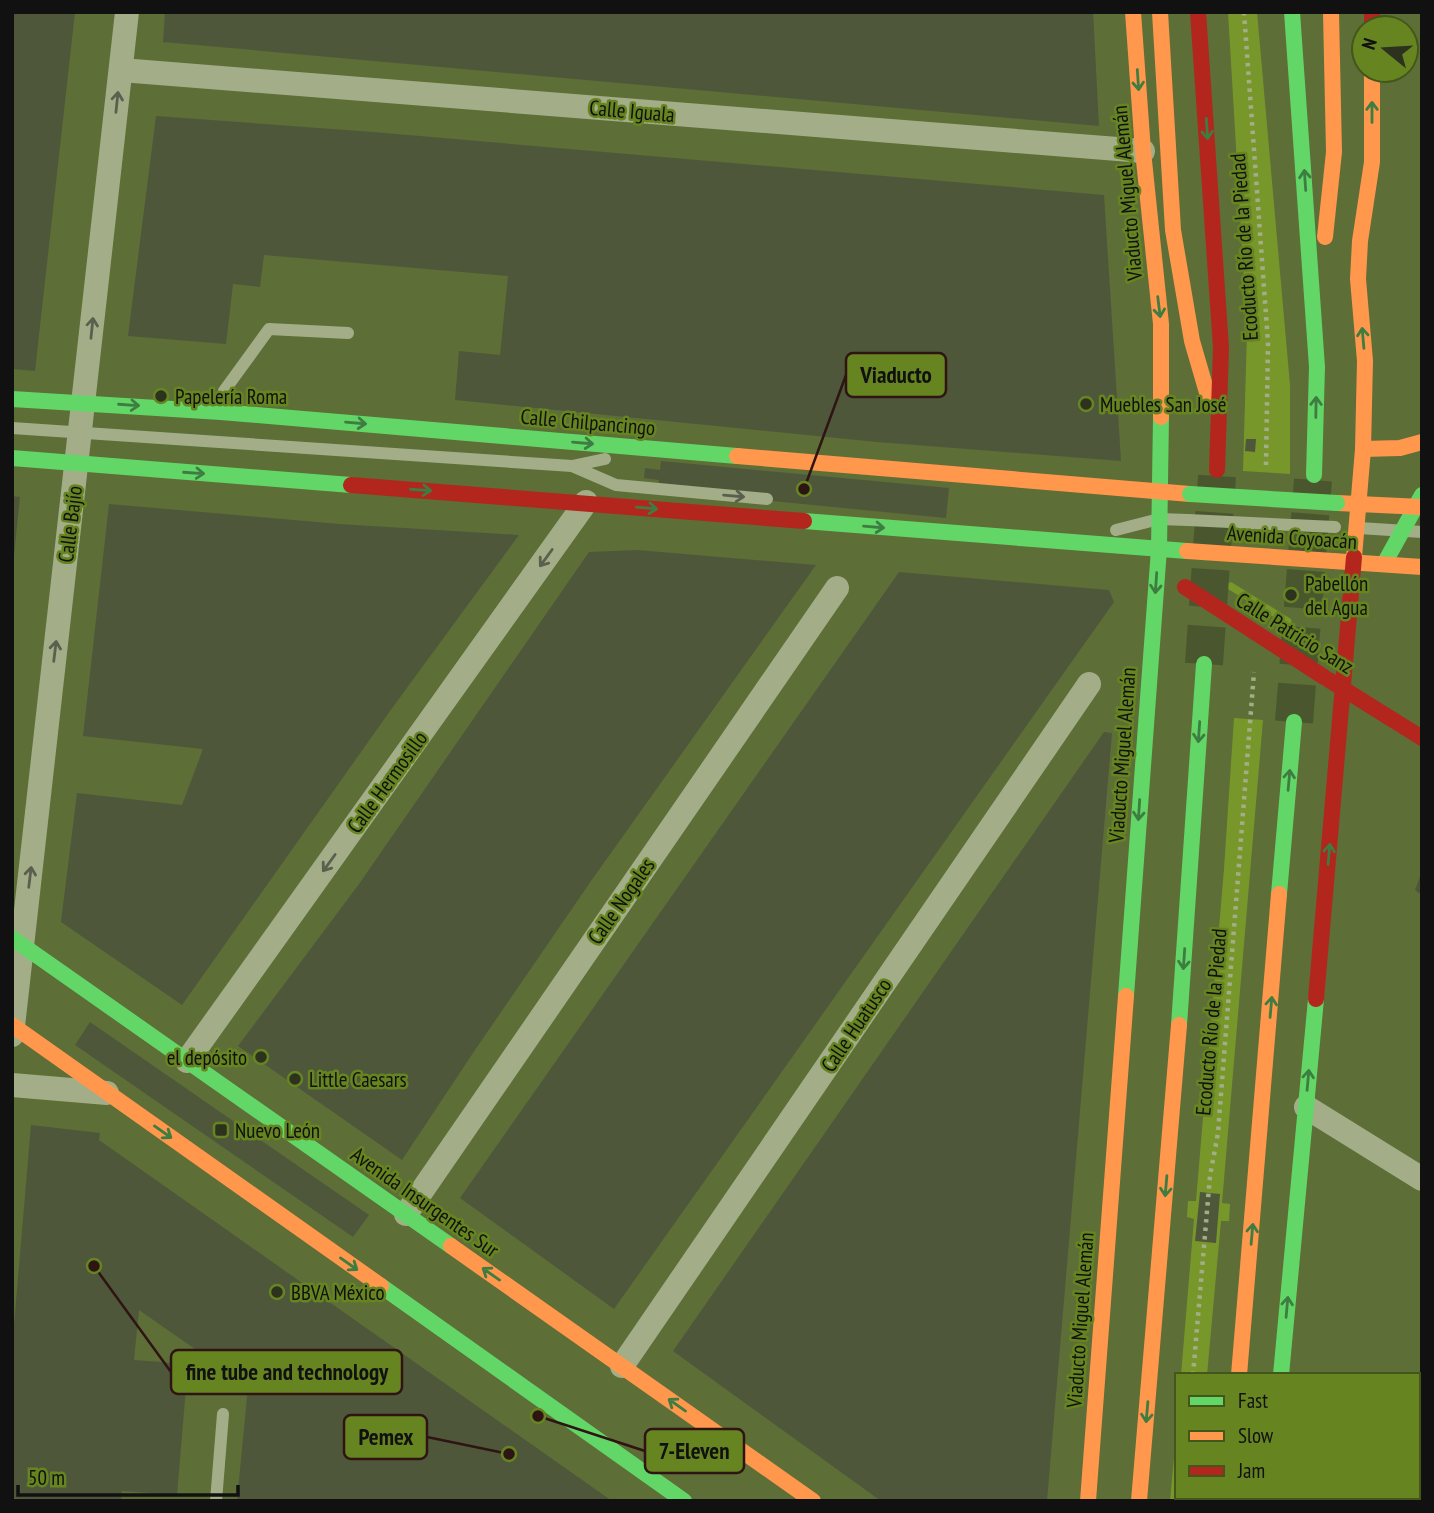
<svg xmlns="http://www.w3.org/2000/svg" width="1434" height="1513" viewBox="0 0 1434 1513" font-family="'PT Sans Narrow',sans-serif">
<rect width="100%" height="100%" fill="#5d6e37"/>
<g fill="#78972b">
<polygon points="1228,12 1257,12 1290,385 1290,474 1243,471 1247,332"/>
<polygon points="1231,582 1291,619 1293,629 1223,586"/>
<polygon points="1234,718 1263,720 1222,1203 1230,1204 1229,1221 1221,1221 1207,1375 1181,1375 1194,1219 1187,1217 1188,1201 1196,1201 1224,869"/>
<polygon points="1177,1425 1177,1497 1195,1497 1195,1501 1170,1501"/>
</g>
<g fill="#4f573b">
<polygon points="12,12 75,12 35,371 12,369"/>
<polygon points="165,12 1093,12 1099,126 163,42"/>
<polygon points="156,116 373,132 1104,195 1121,461 877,442 455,400 459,351 500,355 508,276 264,255 260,287 233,284 226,344 128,336"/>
<polygon points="1246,439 1256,439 1255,452 1245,451"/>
<polygon points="661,461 949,488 946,518 658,490 659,480 644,478 645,468 660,470"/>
<polygon points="12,496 20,497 14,555 12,555"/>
<polygon points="109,504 339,524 519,535 390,711 182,1005 61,922 77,793 182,805 203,749 83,736"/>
<polygon points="637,550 816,565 591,881 475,1050 402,1160 238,1046 359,884 589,552"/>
<polygon points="899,572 1109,590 1114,602 614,1309 460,1198"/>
<polygon points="1104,732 1112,733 1047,1501 881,1501 673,1351"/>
<polygon points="1422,871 1422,895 1415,890"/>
<polygon points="90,1022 369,1215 353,1237 75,1045"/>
<polygon points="31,1125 100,1133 99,1140 612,1501 237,1501 248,1386 139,1310 134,1360 188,1364 177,1495 122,1491 121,1501 46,1501 12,1498 12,1348"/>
<polygon points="1200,1192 1220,1194 1216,1243 1195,1241"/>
</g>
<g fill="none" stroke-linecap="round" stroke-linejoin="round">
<g stroke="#4a572e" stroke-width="38" stroke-dasharray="38 19" stroke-linecap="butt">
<polyline points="1204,664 1217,476"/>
<polyline points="1294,722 1313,480"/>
</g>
<g stroke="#a3ae89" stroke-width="4.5" stroke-dasharray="3.5 5" stroke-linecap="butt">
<polyline points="1244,12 1268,343 1266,465"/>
<polyline points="1193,1375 1210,1176 1218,1133 1254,672"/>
<polyline points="1182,1501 1182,1497"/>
</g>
<g stroke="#a3ae89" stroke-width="12">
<polyline points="222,408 224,391 269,329 348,333"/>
<polyline points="12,428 572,466 605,459"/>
<polyline points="572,466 616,485 767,499"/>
<polyline points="1359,528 1422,532"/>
<polyline points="1116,530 1159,519 1188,520"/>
<polyline points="216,1501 223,1414"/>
</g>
<g stroke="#a3ae89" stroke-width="24">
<polyline points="121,70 1143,151"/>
<polyline points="12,1035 127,12"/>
<polyline points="187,1061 586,502"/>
<polyline points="12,1085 107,1093"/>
<polyline points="1306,1107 1422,1179"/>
<polyline points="406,1214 837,588"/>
<polyline points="622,1366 1089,684"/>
</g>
<g stroke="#63d668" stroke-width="16">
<polyline points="1292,12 1317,367 1314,475"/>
<polyline points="12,399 221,412 737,456"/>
<polyline points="12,458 351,485"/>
<polyline points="804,521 1187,551"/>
<polyline points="1384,564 1422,495"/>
<polyline points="1279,894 1294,722"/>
<polyline points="12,938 451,1246"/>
<polyline points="1126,996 1159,549 1161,417"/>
<polyline points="1179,1025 1204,664"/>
<polyline points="381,1286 684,1501"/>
<polyline points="1281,1375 1316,999"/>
<polyline points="1228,1497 1228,1501"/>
<polyline points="1270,1497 1270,1501"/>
</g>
<g stroke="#ff974d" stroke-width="16">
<polyline points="1133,12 1143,151 1161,324 1161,417"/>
<polyline points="1160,12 1173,230 1192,341 1208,396"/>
<polyline points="1325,237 1334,152 1331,12"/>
<polyline points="1363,449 1400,448 1422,442"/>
<polyline points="737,456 1190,494"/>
<polyline points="1337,503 1422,507"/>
<polyline points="1354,557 1363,449 1365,361 1358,279 1360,241 1372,162 1372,70"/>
<polyline points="1333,561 1422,567"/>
<polyline points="12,1025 381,1286"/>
<polyline points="451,1246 813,1501"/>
<polyline points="1239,1375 1279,894"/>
<polyline points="1088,1501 1126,996"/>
<polyline points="1139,1501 1179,1025"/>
</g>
<g stroke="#b3261e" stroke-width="16">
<polyline points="1198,12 1221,348 1217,470"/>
<polyline points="1372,12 1372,28"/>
<polyline points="351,485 804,521"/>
<polyline points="1329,680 1422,738"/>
<polyline points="1316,999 1354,557"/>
</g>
<polyline stroke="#a3ae89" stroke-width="12" points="1188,520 1335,527"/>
<polyline stroke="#63d668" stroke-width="16" points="1190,494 1337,503"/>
<polyline stroke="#ff974d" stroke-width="16" points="1187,551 1333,561"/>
<polyline stroke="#b3261e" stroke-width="16" points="1185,587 1324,677"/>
</g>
<defs><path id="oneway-shaft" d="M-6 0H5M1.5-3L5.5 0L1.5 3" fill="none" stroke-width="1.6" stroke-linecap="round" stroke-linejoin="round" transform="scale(1.75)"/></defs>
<g stroke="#3e7d41">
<use href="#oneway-shaft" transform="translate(1138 80) rotate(86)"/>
<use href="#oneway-shaft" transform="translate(1372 112) rotate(-90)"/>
<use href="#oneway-shaft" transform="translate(1207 129) rotate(86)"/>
<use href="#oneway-shaft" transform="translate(1305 180) rotate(-94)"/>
<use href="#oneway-shaft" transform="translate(1159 307) rotate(83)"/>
<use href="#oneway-shaft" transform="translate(1363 338) rotate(-95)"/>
<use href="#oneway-shaft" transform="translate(129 405) rotate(4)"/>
<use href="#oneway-shaft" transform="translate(1316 407) rotate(-89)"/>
<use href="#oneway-shaft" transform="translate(356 423) rotate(5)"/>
<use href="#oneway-shaft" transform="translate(583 443) rotate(5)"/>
<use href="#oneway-shaft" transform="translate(194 473) rotate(4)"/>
<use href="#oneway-shaft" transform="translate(421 490) rotate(4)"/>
<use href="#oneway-shaft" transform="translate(647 508) rotate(5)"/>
<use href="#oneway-shaft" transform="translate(874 527) rotate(5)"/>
<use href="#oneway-shaft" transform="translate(1156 583) rotate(94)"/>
<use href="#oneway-shaft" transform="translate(1199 732) rotate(94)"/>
<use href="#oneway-shaft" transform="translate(1289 780) rotate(-85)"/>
<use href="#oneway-shaft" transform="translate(1139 810) rotate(94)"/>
<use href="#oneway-shaft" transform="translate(1329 854) rotate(-85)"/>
<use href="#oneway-shaft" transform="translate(1184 959) rotate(94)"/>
<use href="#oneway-shaft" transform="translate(1271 1007) rotate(-85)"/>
<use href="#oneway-shaft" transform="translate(1308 1080) rotate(-85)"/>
<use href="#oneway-shaft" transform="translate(163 1132) rotate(35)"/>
<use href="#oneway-shaft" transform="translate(1166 1186) rotate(95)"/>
<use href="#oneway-shaft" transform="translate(1252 1234) rotate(-85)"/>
<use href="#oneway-shaft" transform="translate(349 1264) rotate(35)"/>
<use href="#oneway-shaft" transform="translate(491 1274) rotate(-145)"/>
<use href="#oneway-shaft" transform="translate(1287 1307) rotate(-85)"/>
<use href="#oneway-shaft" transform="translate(677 1405) rotate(-145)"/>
<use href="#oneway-shaft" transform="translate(1147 1412) rotate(95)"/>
</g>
<g stroke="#5a604d">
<use href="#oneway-shaft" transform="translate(117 102) rotate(-84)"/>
<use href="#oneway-shaft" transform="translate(92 328) rotate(-84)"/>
<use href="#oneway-shaft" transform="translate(734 496) rotate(5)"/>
<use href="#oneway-shaft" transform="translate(546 558) rotate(126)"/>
<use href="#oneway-shaft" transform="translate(55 651) rotate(-83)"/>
<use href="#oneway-shaft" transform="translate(329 863) rotate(126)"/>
<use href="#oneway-shaft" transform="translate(30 877) rotate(-83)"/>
</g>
<g fill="#2c321e" stroke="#668520" stroke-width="2.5">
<circle cx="161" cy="396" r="7"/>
<circle cx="1086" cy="404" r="7"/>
<circle cx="1291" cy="595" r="7"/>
<circle cx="261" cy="1057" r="7"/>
<circle cx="295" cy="1079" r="7"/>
<rect x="214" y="1123" width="14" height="14" rx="3.5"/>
<circle cx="277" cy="1292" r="7"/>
</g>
<g text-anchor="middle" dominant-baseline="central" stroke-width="5" stroke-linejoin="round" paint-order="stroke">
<g font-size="21" fill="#111" stroke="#668520">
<text transform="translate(632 111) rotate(5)">Calle Iguala</text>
<text transform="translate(1127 193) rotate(-95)">Viaducto Miguel Alemán</text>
<text transform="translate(1244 247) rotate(-94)">Ecoducto Río de la Piedad</text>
<text transform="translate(588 422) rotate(5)">Calle Chilpancingo</text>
<text transform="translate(70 524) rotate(-83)">Calle Bajío</text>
<text transform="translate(1292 537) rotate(4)">Avenida Coyoacán</text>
<text transform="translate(1295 633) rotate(32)">Calle Patricio Sanz</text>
<text transform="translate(1122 755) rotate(-86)">Viaducto Miguel Alemán</text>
<text transform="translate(387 782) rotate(-54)">Calle Hermosillo</text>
<text transform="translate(621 901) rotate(-55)">Calle Nogales</text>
<text transform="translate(1211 1022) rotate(-85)">Ecoducto Río de la Piedad</text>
<text transform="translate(856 1025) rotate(-56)">Calle Huatusco</text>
<text transform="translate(425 1202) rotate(35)">Avenida Insurgentes Sur</text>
<text transform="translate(1080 1320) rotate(-86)">Viaducto Miguel Alemán</text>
</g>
<g font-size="21" fill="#111" stroke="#668520" text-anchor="start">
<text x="175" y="396">Papelería Roma</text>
<text x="1100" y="404">Muebles San José</text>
<text x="1305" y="583">Pabellón<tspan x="1305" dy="24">del Agua</tspan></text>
<text x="247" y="1057" text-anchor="end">el depósito</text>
<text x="309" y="1079">Little Caesars</text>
<text x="235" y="1130">Nuevo León</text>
<text x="291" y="1292">BBVA México</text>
</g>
</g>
<path fill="none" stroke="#2f1414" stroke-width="2.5" d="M804 489L846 375M94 1266L171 1372M509 1454L427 1437M538 1416L645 1451"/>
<g fill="#2f1414" stroke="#668520" stroke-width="2.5">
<circle cx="804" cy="489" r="7"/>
<circle cx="94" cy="1266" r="7"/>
<circle cx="509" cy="1454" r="7"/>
<circle cx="538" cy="1416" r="7"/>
</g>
<g fill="#668520" stroke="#2f1414" stroke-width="2.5">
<rect x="846" y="353" width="100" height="44" rx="7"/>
<rect x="171" y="1350" width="231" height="44" rx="7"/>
<rect x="344" y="1415" width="83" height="44" rx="7"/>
<rect x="645" y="1429" width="99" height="44" rx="7"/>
</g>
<g font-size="23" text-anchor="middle" font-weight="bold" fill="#111">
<text x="896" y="383">Viaducto</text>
<text x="287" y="1380">fine tube and technology</text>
<text x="386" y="1445">Pemex</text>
<text x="694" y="1459">7-Eleven</text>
</g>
<rect width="1434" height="1513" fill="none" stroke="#111111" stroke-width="28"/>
<rect x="1175" y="1373" width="245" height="126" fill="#668520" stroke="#44571a" stroke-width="2"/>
<rect x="1189" y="1396" width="35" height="10" fill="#63d668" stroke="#44571a" stroke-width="2"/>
<text x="1238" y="1408" font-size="21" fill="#111111">Fast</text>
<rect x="1189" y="1431" width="35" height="10" fill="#ff974d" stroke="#44571a" stroke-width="2"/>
<text x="1238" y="1443" font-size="21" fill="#111111">Slow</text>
<rect x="1189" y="1466" width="35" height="10" fill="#b3261e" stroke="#44571a" stroke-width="2"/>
<text x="1238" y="1478" font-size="21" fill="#111111">Jam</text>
<g transform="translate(1385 49) rotate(288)"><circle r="33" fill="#668520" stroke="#44571a" stroke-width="2"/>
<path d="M0-5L12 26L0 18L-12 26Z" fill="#2c321e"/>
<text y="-10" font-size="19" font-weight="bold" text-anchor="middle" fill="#111111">N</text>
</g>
<path d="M18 1485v10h220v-10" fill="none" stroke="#111111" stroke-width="3.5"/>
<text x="28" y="1485" font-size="21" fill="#111111" stroke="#668520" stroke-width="5" paint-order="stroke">50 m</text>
</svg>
